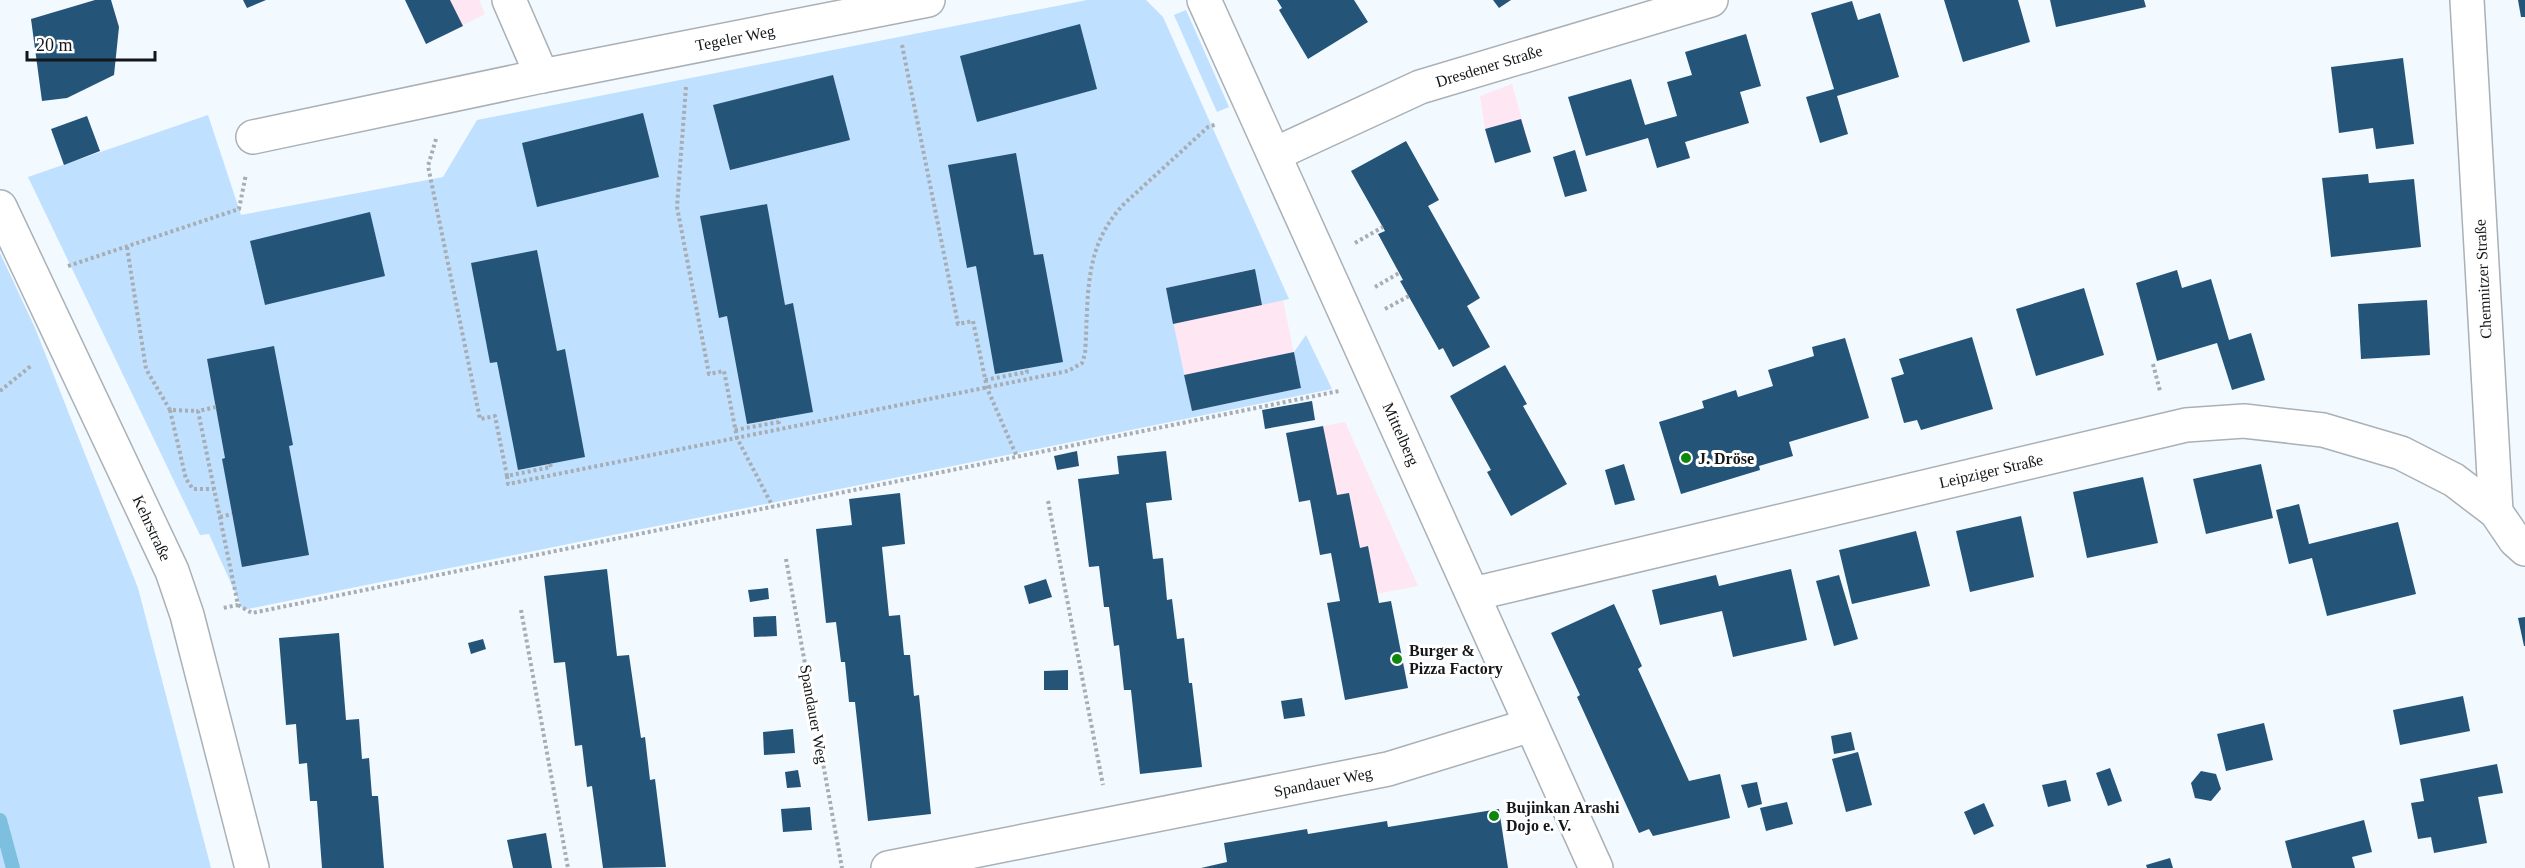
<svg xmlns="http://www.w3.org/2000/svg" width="2525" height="868" viewBox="0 0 2525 868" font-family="Georgia,serif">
<rect width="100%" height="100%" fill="#f2f9ff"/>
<g fill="#fee6f2">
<polygon points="405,0 479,0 485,14 426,44"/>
<polygon points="1512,84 1531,152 1495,163 1485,129 1480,96"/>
<polygon points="1255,269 1262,305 1283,300 1301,388 1192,411 1166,288"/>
<polygon points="1345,422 1418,586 1340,601 1331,553 1320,555 1310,500 1299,502 1286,433"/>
</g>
<g fill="#bfe0fe">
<polygon points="1087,0 1146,0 1163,17 1289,299 1262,305 1254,269 1166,288 1192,411 1301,388 1294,352 1306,335 1332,389 243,610 209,534 200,535 28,177 208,115 241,215 443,177 477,120"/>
<polygon points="1186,10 1229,107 1217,112 1174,15"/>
<polygon points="0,253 35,328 138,588 211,868 0,868"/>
</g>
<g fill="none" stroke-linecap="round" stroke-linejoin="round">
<polyline stroke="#7dbfde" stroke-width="14" points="0,820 13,868"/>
</g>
<g fill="#255479">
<polygon points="95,0 111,0 119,27 114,75 67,98 42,101 31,19"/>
<polygon points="243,0 266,0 247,8"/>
<polygon points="405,0 450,0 463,26 426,44"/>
<polygon points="1277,0 1354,0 1368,22 1308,59 1279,10 1282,8"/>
<polygon points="1493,0 1511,0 1499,8"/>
<polygon points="1944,0 2018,0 2030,42 1963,62"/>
<polygon points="2050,0 2144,0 2146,7 2056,27"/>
<polygon points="2518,0 2525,0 2525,17 2521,17"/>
<polygon points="1852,1 1858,20 1880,13 1899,77 1837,96 1848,134 1820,143 1806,97 1834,89 1811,13"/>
<polygon points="1080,24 1097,89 977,122 960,56"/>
<polygon points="1746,34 1761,86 1740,92 1749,123 1685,142 1690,158 1657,168 1648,138 1586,156 1568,97 1631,79 1645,125 1677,116 1667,82 1692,75 1685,52"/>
<polygon points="2403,58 2414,144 2376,149 2373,128 2339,133 2331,67"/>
<polygon points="833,75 850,140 730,170 713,105"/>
<polygon points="643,113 659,177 537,207 522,143"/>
<polygon points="87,116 100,151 64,165 51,129"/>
<polygon points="1521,119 1531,152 1495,163 1485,129"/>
<polygon points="1406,141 1439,200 1428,206 1480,298 1467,306 1490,347 1453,367 1443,348 1439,350 1400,281 1403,280 1378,234 1385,231 1351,171"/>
<polygon points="1575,150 1587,191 1565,197 1553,157"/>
<polygon points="1016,153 1034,255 1043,254 1063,362 995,374 976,266 967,268 948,165"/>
<polygon points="2368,174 2369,183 2414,179 2421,247 2331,257 2322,178"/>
<polygon points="767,204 785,305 793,303 813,412 747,424 727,316 719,318 700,216"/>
<polygon points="370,212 385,276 265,305 250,241"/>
<polygon points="537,250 557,351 565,349 585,457 518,470 497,362 490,363 471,263"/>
<polygon points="1255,269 1262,305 1173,324 1166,288"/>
<polygon points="2177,270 2182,288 2211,279 2229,340 2251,333 2265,380 2232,390 2217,343 2157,361 2136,283"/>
<polygon points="2084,288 2104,355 2036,376 2016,309"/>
<polygon points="2427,300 2430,355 2361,359 2358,304"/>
<polygon points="1972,337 1993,409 1921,430 1917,420 1904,423 1891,378 1904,374 1899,359"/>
<polygon points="1845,338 1869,418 1789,442 1793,456 1759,466 1760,470 1681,494 1659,422 1704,408 1702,401 1736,390 1738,397 1773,386 1768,370 1814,356 1812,347"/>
<polygon points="274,346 293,445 289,446 309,555 242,567 222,459 225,458 207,359"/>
<polygon points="1294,352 1301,388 1192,411 1184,375"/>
<polygon points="1505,365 1527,404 1523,406 1567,484 1511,516 1487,472 1491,470 1450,396"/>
<polygon points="1312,401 1315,420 1265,429 1262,410"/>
<polygon points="1323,426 1337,495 1349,493 1360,548 1368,546 1379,603 1391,601 1408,688 1345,700 1327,603 1340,601 1331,553 1320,555 1310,500 1299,502 1286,433"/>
<polygon points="1077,451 1079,466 1057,470 1054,456"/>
<polygon points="1166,451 1172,500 1146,503 1153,559 1163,558 1167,600 1172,599 1177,639 1184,638 1189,683 1192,683 1202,767 1140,774 1131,690 1124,690 1119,645 1114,646 1109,607 1104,607 1099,566 1089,567 1078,479 1119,474 1117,456"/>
<polygon points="1624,464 1635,500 1615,505 1605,470"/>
<polygon points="2261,464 2273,518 2206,534 2193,479"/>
<polygon points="2143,477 2158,543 2087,558 2073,492"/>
<polygon points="900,493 905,544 882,547 889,616 900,615 904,655 910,655 914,696 919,695 931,814 868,821 855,702 849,702 845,662 841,662 836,622 826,623 816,529 852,525 849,499"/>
<polygon points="2299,504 2309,544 2398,522 2416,594 2327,616 2312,558 2289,564 2276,510"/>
<polygon points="2021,516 2034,577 1970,592 1956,531"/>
<polygon points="1916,531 1930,586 1852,604 1839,550"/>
<polygon points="607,569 617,656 629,655 641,738 645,737 650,780 655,779 666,867 603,868 592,786 587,787 582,745 575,746 565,662 554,663 544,576"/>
<polygon points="1791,569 1807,640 1733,657 1722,611 1660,625 1652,590 1716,575 1719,586"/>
<polygon points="1839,575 1858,639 1834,646 1816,581"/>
<polygon points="1046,579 1052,597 1029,604 1024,586"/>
<polygon points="768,588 769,599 750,602 748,590"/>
<polygon points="1614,604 1642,666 1638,669 1689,781 1720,774 1730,818 1653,836 1649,829 1639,833 1577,697 1580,695 1551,633"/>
<polygon points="776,616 777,636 754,637 753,617"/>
<polygon points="2525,617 2525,646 2524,646 2518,618"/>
<polygon points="339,633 346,720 359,719 362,759 369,758 372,796 378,796 384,868 322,868 317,801 310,801 307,763 299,764 296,724 286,725 279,638"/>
<polygon points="483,639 486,649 471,654 468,643"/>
<polygon points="1068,670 1068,690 1044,690 1044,671"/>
<polygon points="2463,696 2470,731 2400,745 2393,710"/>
<polygon points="1302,698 1305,716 1284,719 1281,701"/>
<polygon points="2264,723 2273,760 2226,771 2217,734"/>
<polygon points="793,729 795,753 764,755 763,732"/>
<polygon points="1851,732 1855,750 1834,754 1831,736"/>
<polygon points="1858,752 1872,805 1846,812 1832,759"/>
<polygon points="2497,764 2503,793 2478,797 2487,843 2434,853 2431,837 2418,839 2411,803 2424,801 2420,779"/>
<polygon points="2110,768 2122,801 2108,806 2096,773"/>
<polygon points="798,770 801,787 787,788 785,772"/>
<polygon points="2201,771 2216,774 2221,789 2211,801 2195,798 2191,783"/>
<polygon points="2066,780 2071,801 2048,807 2042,785"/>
<polygon points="1757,782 1762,804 1748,808 1741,785"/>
<polygon points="1787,802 1793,824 1766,831 1760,808"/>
<polygon points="1984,803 1994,826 1974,835 1964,812"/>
<polygon points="810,807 812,830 783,832 781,809"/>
<polygon points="1499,809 1508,868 1201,868 1227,862 1224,843 1307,829 1308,834 1387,821 1388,827"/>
<polygon points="2364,820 2372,852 2352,857 2355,868 2292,868 2285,841"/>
<polygon points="546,833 552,868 513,868 507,840"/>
<polygon points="2170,858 2173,868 2147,868 2146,865"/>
</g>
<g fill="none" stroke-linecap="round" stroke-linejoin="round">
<defs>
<g id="minor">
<polyline points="509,0 542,76 928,0"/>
<polyline points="1204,0 1596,868"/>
<polyline points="2467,0 2496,512 2515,540 2525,549"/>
<polyline points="253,137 542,76"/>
<polyline points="1275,154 1420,87 1711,0"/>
<polyline points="0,207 172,571 187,615 252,868"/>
<polyline points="1473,594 2186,425 2244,421 2323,430 2401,453 2454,480 2496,512"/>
<polyline points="888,868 1388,769 1531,725"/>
</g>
</defs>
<use href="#minor" stroke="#aab1b6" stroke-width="36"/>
<g stroke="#a7adb2" stroke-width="4" stroke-dasharray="3 3" stroke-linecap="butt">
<polyline points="902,45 958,324 973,321 987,388 1017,457"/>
<polyline points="686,87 677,207 709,374 724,371 737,438 773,507"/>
<polyline points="436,139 428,166 480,419 495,416 507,476 551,467 550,464"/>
<polyline points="1355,243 1383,227"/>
<polyline points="127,247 146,369 170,410 198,411"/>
<polyline points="68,266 239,209 246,174"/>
<polyline points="1375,287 1399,273"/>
<polyline points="1385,309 1409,296"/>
<polyline points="2153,364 2160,391"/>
<polyline points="985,380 1027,372 1026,368"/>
<polyline points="0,391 32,365"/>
<polyline points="216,407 198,411 238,605 223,608"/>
<polyline points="170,410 186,479 193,489 214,489"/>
<polyline points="735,430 779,422 778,418"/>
<path d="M507 476 508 484 1068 371 1082 363 1085 354C1089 297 1082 247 1125 203L1208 127 1217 124"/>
<polyline points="1048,501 1103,785"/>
<polyline points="220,517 232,514"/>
<polyline points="786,559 842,868"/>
<polyline points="238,605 252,613 1339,391"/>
<polyline points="521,610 568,868"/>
</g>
<use href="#minor" stroke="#fff" stroke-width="33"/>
</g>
<g fill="#0d880d" stroke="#fff" stroke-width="2">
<circle cx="1686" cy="458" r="6"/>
<circle cx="1397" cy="659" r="6"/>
<circle cx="1494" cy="816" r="6"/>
</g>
<g text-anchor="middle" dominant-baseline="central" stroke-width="6" stroke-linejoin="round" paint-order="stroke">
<g font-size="16" fill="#141719" stroke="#fff">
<text transform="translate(735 38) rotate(-11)">Tegeler Weg</text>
<text transform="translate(1489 66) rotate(-17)">Dresdener Straße</text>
<text transform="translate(2483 279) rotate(-93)">Chemnitzer Straße</text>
<text transform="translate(1401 434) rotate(66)">Mittelberg</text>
<text transform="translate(1991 471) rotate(-13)">Leipziger Straße</text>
<text transform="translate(152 528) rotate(65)">Kehrstraße</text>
<text transform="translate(814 714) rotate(80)">Spandauer Weg</text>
<text transform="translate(1323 782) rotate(-11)">Spandauer Weg</text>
</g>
<g font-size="16" font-weight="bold" fill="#141719" stroke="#fff" text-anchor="start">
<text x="1698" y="458">J. Dröse</text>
<text x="1409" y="650">Burger &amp;<tspan x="1409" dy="18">Pizza Factory</tspan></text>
<text x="1506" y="807">Bujinkan Arashi<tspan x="1506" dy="18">Dojo e. V.</tspan></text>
</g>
</g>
<path d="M27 51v9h128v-9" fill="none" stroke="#141719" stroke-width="3"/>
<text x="36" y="51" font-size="18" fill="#141719" stroke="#ffffff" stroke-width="4.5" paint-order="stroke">20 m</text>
</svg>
